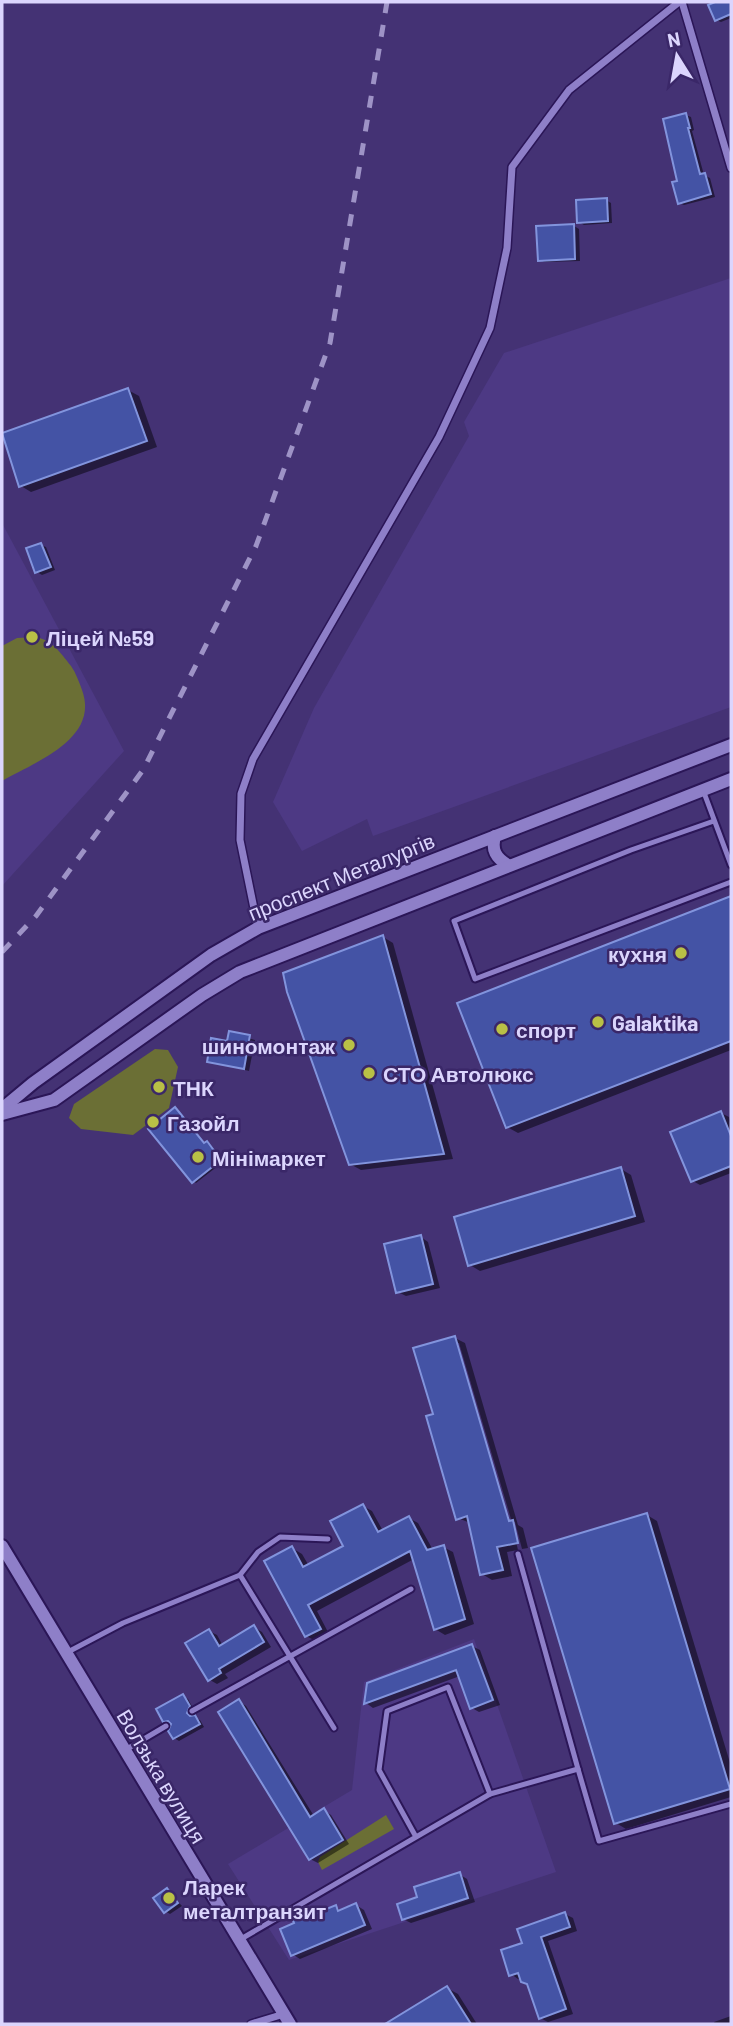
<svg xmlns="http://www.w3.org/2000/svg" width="733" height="2026" viewBox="0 0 733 2026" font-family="Barlow,sans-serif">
<rect width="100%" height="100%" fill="#443274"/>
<g fill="#4d3984">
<polygon points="731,278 731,707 373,836 367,819 302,851 273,802 314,708 469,436 464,422 504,353"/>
<polygon points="2,523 124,751 2,886"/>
<polygon points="474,1639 556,1872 289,1960 228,1864 352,1790 364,1682"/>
</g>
<g fill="#6b6f35">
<path d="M35 637C52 640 60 652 71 666 76 673 79 682 82 690 100 739 35 762 2 781V646L17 638Z"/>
<polygon points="155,1049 168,1050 178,1067 169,1108 133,1135 81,1129 69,1118 74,1104"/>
<polygon points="386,1815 394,1829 322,1870 318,1862 320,1857"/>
</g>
<g fill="#0007">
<polygon points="720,2 731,2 731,18 721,22 716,20 710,6"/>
<polygon points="686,115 691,117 694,130 692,131 704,175 710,178 715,197 684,205 679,203 679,182"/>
<polygon points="606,200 611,203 612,223 584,225 579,222"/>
<polygon points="574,226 579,229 580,261 544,262 539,259"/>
<polygon points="128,390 139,396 157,447 31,492 21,486"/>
<polygon points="41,545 46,547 55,570 42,575 37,572"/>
<polygon points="731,898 731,1050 518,1133 507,1127 459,1004"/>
<polygon points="383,937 393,943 453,1159 361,1170 350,1164"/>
<polygon points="230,1033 255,1040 249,1071 209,1061 228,1043"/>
<polygon points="721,1113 729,1117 731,1124 731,1173 700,1185 693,1181"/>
<polygon points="207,1143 223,1162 196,1183 193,1181"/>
<polygon points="621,1169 631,1175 645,1222 480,1271 470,1265"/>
<polygon points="421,1237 428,1242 440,1288 406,1296 398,1292"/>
<polygon points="455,1338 465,1343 518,1525 523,1528 528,1548 522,1549 515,1522 512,1522 513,1526 459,1343 456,1343 510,1530 513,1529 518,1550 507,1552 512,1576 492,1580 482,1574 470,1523 458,1518 435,1415"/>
<polygon points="363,1506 372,1511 383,1531 409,1518 418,1523 433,1550 443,1547 453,1552 474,1624 445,1635 435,1629 414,1559 317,1611 329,1634 316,1641 306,1636 292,1548 302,1554 309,1566 346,1547"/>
<polygon points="647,1515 657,1521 731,1766 731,1797 626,1829 616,1823"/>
<polygon points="254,1627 262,1632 271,1647 225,1674 228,1678 217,1684 210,1680 209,1631 217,1635 223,1646"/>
<polygon points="472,1646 480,1650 500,1705 479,1712 472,1708 460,1676 373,1708 366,1703 368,1684"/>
<polygon points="183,1696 188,1699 194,1710 191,1717 200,1720 204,1727 179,1741 174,1738 173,1723 164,1720"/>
<polygon points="239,1701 246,1706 314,1816 324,1810 331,1815 349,1844 318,1863 310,1859"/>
<polygon points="459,1874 467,1879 475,1902 411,1923 403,1919"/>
<polygon points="167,1890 182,1906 170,1914 165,1911"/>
<polygon points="356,1905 364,1910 372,1929 300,1959 292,1954 297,1924 310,1910 317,1914 336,1907 342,1911"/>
<polygon points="565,1914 573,1918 577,1931 548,1941 573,2014 548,2022 540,2018 529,1984 522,1978 518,1979 511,1974 524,1944"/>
<polygon points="447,1988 458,1994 477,2024 388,2024"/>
<polygon points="731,2016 731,2024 715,2024 714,2022"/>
</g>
<g fill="#4453a5" stroke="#8294dd" stroke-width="2">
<polygon points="715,2 731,2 731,14 715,21 708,5"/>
<polygon points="686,113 690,128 688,128 700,174 705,173 711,194 678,204 672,182 677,181 663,119"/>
<polygon points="607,198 608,221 577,223 576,200"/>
<polygon points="574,224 575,259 538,261 536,226"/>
<polygon points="128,388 147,441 19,487 2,433"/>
<polygon points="41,543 51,567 35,573 26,548"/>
<polygon points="731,896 731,1041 506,1128 457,1003"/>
<polygon points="383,935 444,1154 349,1165 287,992 283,973"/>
<polygon points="229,1031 250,1035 244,1069 207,1062 211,1038 227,1041"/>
<polygon points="175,1107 204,1143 207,1141 221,1160 192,1183 148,1129"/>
<polygon points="721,1111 731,1136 731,1166 691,1182 670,1132"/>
<polygon points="621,1167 635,1216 468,1266 454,1217"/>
<polygon points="421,1235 433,1284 396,1293 384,1244"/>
<polygon points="455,1336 509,1521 513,1520 518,1543 497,1547 503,1570 480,1575 467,1516 456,1520 426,1416 433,1414 413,1348"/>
<polygon points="363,1504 378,1532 409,1516 427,1550 444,1545 465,1619 434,1630 410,1551 308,1605 321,1629 305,1637 264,1561 292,1546 303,1567 343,1546 330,1521"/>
<polygon points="647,1513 730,1789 614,1824 531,1548"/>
<polygon points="254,1625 264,1642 219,1669 221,1673 208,1681 185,1643 209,1629 219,1646"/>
<polygon points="472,1644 493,1700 470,1709 456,1670 364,1704 367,1683"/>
<polygon points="183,1694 190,1706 187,1713 190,1716 195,1715 200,1724 173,1739 168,1731 171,1724 168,1721 163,1722 156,1709"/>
<polygon points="239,1699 310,1817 324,1808 343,1840 309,1860 218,1712"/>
<polygon points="460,1872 468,1898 402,1920 397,1904 417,1897 414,1887"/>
<polygon points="167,1888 178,1903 164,1913 153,1898"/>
<polygon points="356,1903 365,1925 291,1956 280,1929 294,1923 291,1916 310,1908 312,1915 336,1905 338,1911"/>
<polygon points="565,1912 570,1927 541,1937 566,2009 539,2019 527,1984 521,1982 518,1973 509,1976 501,1950 522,1943 517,1929"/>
<polygon points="447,1986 471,2024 385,2024"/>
</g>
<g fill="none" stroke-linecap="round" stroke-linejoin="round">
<defs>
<g id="service">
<polyline points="703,790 731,865"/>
<polyline points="714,821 631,850 454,921 475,979 731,882"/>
<polyline points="240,1575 334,1728"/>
<polyline points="66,1653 123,1623 240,1575 258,1552 280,1537 328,1539"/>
<polyline points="192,1711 411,1589"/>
<polyline points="127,1749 166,1726"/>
<polyline points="578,1769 599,1841 731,1804"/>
<polyline points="490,1794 578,1769 518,1554"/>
<polyline points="241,1939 490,1794 448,1687 387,1711 379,1770 416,1837"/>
</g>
<g id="minor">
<polyline points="682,2 731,168"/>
<polyline points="258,928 240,840 241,794 253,759 439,437 490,328 507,248 512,167 569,90 679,2"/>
<polyline points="251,2024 284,2014"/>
</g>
<g id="tertiary">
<path d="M495 836C491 850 496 858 508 865"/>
<polyline points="2,1109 33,1083 211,955 258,928 731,745"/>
<polyline points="2,1114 54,1100 202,995 240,972 731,779"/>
<polyline points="2,1546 290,2024"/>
</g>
</defs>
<use href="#service" stroke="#2b1657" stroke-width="9"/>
<use href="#minor" stroke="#2b1657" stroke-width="10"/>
<use href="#tertiary" stroke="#2b1657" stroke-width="16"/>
<use href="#service" stroke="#8e7fc8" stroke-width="5"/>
<use href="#minor" stroke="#8e7fc8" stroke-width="7"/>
<use href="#tertiary" stroke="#8e7fc8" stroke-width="12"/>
<polyline stroke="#9e93c6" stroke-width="5" stroke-dasharray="12 12" stroke-linecap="butt" points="2,952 36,916 143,770 256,546 330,343 387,2"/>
</g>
<g fill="#b9c046" stroke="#3a2768" stroke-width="2.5">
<circle cx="32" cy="637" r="7"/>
<circle cx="681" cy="953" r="7"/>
<circle cx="598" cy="1022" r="7"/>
<circle cx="502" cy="1029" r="7"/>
<circle cx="349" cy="1045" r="7"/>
<circle cx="369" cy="1073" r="7"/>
<circle cx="159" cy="1087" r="7"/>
<circle cx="153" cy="1122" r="7"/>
<circle cx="198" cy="1157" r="7"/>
<circle cx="169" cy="1898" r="7"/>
</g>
<g text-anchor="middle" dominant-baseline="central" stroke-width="5" stroke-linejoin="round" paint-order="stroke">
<g font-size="21" font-weight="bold" fill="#dbd5fd" stroke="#3a2768" text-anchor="start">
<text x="46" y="637">Ліцей №59</text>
<text x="667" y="953" text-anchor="end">кухня</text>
<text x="612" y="1022">Galaktika</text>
<text x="516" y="1029">спорт</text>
<text x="335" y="1045" text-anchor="end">шиномонтаж</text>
<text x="383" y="1073">СТО Автолюкс</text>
<text x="173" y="1087">ТНК</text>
<text x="167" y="1122">Газойл</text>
<text x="212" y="1157">Мінімаркет</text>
<text x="183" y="1886">Ларек<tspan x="183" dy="24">металтранзит</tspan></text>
</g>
<g font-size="21" fill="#dbd5fd" stroke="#3a2768">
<text transform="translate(341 876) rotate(-22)">проспект Металургів</text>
<text transform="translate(162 1776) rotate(59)">Волзька вулиця</text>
</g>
</g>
<rect width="733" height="2026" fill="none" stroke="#dbd5fd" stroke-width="7"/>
<g transform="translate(677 56) rotate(349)" stroke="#3a2768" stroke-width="5" paint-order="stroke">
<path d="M0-5L12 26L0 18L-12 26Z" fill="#dbd5fd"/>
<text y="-10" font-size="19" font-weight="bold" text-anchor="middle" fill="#dbd5fd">N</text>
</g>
</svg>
